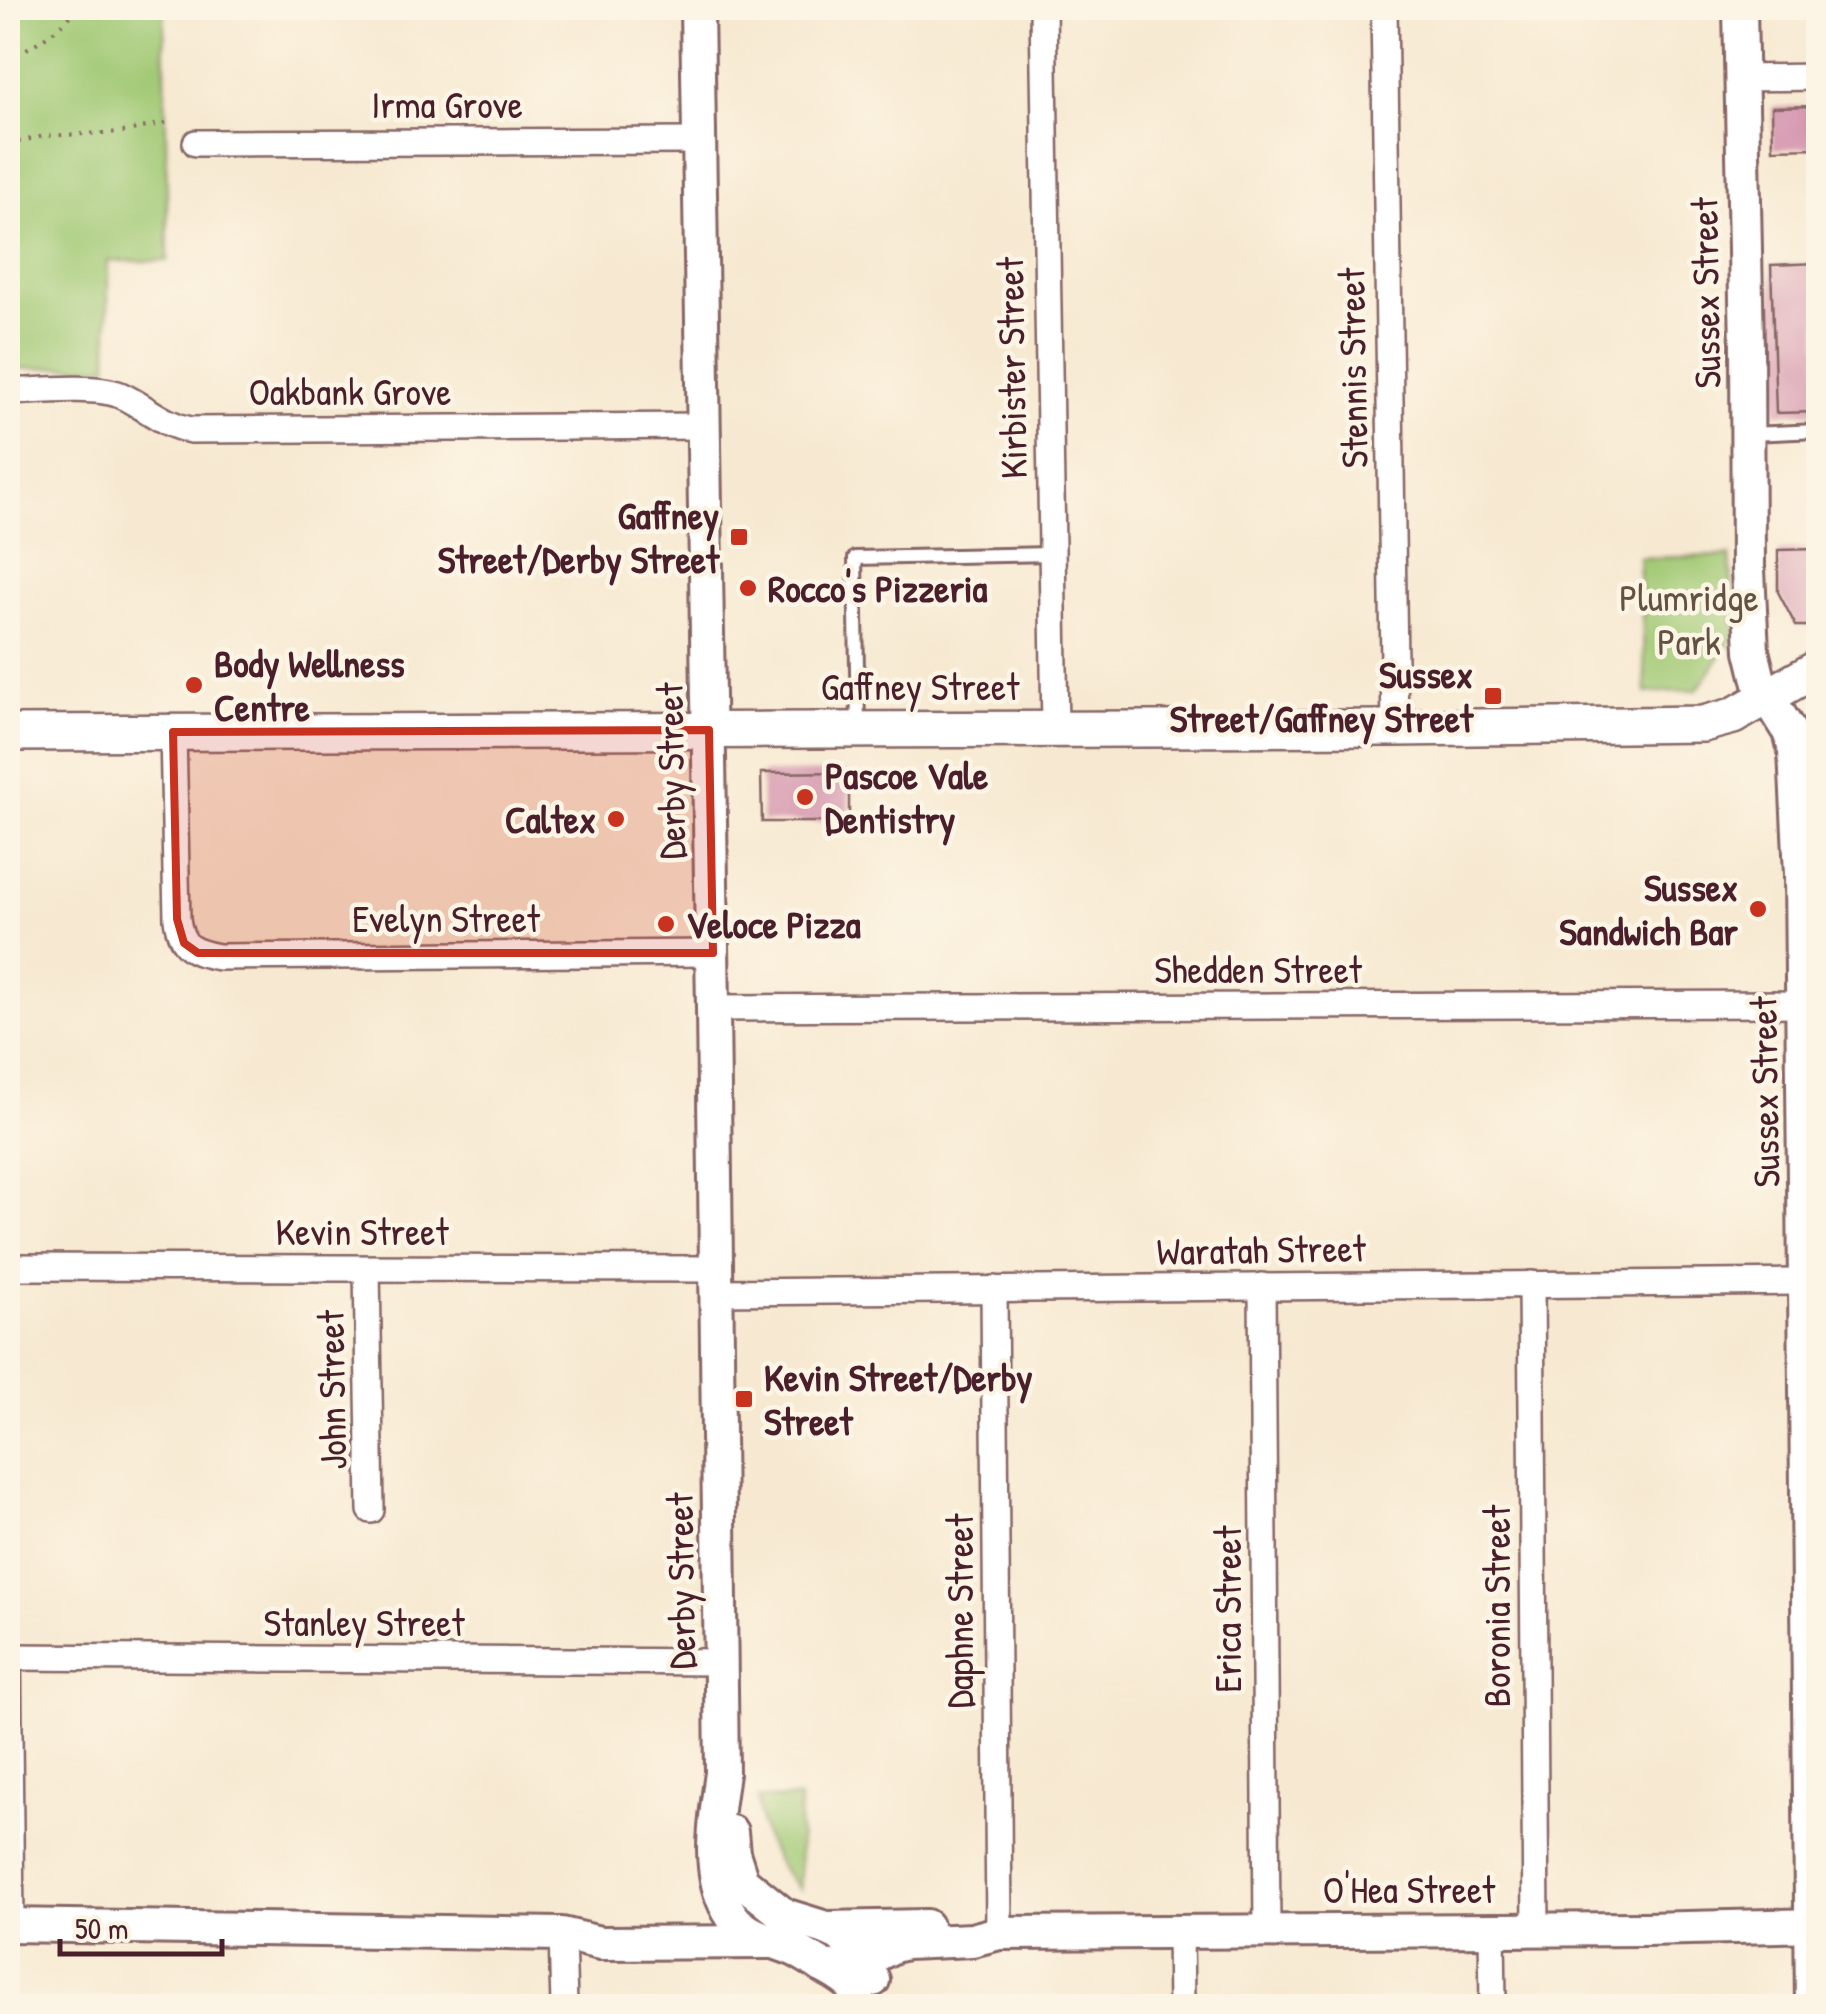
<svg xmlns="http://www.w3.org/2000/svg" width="1826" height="2014" viewBox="0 0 1826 2014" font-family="'Patrick Hand',sans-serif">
<rect width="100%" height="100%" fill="#fcf5e5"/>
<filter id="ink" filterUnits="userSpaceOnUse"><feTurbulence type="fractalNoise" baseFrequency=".01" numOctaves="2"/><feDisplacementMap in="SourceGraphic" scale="20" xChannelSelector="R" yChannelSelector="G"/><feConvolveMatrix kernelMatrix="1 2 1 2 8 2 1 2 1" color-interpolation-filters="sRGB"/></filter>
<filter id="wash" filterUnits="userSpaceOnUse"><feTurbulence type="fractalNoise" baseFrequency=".0048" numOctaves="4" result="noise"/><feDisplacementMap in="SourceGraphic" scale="40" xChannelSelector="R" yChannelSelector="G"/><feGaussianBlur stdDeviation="2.25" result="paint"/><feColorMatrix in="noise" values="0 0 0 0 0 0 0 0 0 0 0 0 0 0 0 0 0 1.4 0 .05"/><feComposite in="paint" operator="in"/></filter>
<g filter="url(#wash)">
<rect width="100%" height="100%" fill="#f7e9d1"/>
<g fill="#a1c975" stroke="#767450" stroke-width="2.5">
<polygon points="8,8 164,8 168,261 108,261 108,366 8,369"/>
<polygon points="1730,556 1735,634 1697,690 1646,693 1639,558"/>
<path d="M799 1798 800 1890C774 1862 760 1837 758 1799Z"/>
</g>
<g id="blocks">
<g fill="#d596af">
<polygon points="1818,106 1818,148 1773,149 1772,107"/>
<polygon points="1818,263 1818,412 1776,413 1771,265"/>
<polygon points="1818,549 1818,626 1796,626 1778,592 1778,550"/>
<polygon points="849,772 849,822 762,822 761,773"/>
</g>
</g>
</g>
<g filter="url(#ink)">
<use href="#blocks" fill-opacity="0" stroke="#876665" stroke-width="2.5"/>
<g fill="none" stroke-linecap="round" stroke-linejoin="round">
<defs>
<g id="service">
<polyline points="1750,434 1818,431"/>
<polyline points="858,726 855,558 1052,554"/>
</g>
<g id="minor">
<polyline points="1043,8 1055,728"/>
<polyline points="1384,8 1395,728"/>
<polyline points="1742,78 1818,77"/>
<polyline points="196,143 699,141"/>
<path d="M8 392C37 391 94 385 120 395 145 406 163 425 191 430L703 426"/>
<path d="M173 732 177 919C181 948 192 952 219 957L713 953"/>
<polyline points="713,1008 1803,1004"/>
<polyline points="8,1267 716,1269"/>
<polyline points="367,1269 371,1510"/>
<polyline points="1531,1284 1536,1929"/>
<polyline points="1262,1286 1267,1930"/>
<polyline points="994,1289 999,1933"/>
<polyline points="717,1292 1806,1282"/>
<polyline points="8,1640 11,1925"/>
<polyline points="8,1657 720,1662"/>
<polyline points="1492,1929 1493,2006"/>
<polyline points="1180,1932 1181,2006"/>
<polyline points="562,1934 564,2006"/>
</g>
<g id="tertiary">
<path d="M697 8 713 1008 722 1773C716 1817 705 1869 728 1910 741 1935 769 1939 793 1949 804 1954 815 1962 826 1968 844 1978 857 1985 860 2006"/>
<polyline points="1740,8 1747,347 1748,570 1752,651 1760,684 1790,732 1795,751 1801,874 1812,2006"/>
<polyline points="731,1832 733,1853 742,1881 784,1915 826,1928 841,1935 865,1963 873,1980"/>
<polyline points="8,1925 562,1934 600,1943 769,1942"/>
<polyline points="826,1928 926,1926"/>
<polyline points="822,1966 846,1969 853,1967 894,1946 906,1943 972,1940 999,1933 1645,1929 1818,1925"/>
</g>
<polyline id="secondary" points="8,733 1395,728 1703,724 1733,716 1818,668"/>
</defs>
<use href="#service" stroke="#876665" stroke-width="18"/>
<use href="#minor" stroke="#876665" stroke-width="30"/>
<use href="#tertiary" stroke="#876665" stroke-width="38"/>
<use href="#secondary" stroke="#876665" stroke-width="40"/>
<g stroke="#876665" stroke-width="4" stroke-dasharray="2.5 8" stroke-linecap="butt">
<path d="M8 59C34 46 59 30 78 8"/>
<polyline points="8,144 44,136 123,132 170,122"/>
</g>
<use href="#service" stroke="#fff" stroke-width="12"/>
<use href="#minor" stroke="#fff" stroke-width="25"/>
<use href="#tertiary" stroke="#fff" stroke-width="32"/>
<use href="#secondary" stroke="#fff" stroke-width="35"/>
</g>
</g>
<path fill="#c8321e" fill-opacity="0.2" stroke="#c8321e" stroke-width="8" stroke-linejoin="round" d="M709 730 713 953H198L184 943 177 919 173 732Z"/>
<g fill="#c8321e" stroke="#fcf5e5" stroke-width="4">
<rect x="729" y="527" width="20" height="20" rx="5"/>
<circle cx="748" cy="588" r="10"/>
<circle cx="194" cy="685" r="10"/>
<rect x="1483" y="686" width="20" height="20" rx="5"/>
<circle cx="805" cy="797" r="10"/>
<circle cx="616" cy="819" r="10"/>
<circle cx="1758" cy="909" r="10"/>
<circle cx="666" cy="924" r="10"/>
<rect x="734" y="1389" width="20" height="20" rx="5"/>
</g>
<g text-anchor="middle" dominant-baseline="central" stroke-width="9" stroke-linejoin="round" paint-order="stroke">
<g font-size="38" fill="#4a1f2b" stroke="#fcf5e5">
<text x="447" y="104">Irma Grove</text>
<text transform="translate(1705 293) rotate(-91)">Sussex Street</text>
<text transform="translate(1011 368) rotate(-91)">Kirbister Street</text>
<text transform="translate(1352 368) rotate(-91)">Stennis Street</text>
<text x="350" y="391">Oakbank Grove</text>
<text x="920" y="686">Gaffney Street</text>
<text transform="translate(670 771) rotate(-91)">Derby Street</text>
<text x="446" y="918">Evelyn Street</text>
<text x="1258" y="969">Shedden Street</text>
<text transform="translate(1764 1092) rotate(-91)">Sussex Street</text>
<text x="362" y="1231">Kevin Street</text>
<text transform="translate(1261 1249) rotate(-1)">Waratah Street</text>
<text transform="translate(331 1390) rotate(-91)">John Street</text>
<text transform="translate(680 1581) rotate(-91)">Derby Street</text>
<text transform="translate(1496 1606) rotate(-90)">Boronia Street</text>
<text transform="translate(1227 1609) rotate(-90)">Erica Street</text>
<text transform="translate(959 1611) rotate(-90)">Daphne Street</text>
<text x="364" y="1622">Stanley Street</text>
<text x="1409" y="1889">O'Hea Street</text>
</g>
<g font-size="38" font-weight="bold" fill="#4a1f2b" stroke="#fcf5e5" text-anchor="start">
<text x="719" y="515" text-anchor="end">Gaffney<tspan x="719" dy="44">Street/Derby Street</tspan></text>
<text x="768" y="588">Rocco's Pizzeria</text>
<text x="214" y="663">Body Wellness<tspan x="214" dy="44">Centre</tspan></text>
<text x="1473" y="674" text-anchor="end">Sussex<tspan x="1473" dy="44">Street/Gaffney Street</tspan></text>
<text x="825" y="775">Pascoe Vale<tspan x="825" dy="44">Dentistry</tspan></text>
<text x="596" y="819" text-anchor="end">Caltex</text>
<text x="1738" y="887" text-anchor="end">Sussex<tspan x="1738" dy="44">Sandwich Bar</tspan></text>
<text x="686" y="924">Veloce Pizza</text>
<text x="764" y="1377">Kevin Street/Derby<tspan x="764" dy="44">Street</tspan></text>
</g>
<g font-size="38" fill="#645241" stroke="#fcf5e5">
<text x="1689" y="597">Plumridge<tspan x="1689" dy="44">Park</tspan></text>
</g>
</g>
<rect width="1826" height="2014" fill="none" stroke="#fcf5e5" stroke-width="40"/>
<path d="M60 1939v15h162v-15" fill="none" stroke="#4a1f2b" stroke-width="5"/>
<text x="75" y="1939" font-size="30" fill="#4a1f2b" stroke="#fcf5e5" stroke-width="8" paint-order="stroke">50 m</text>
</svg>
